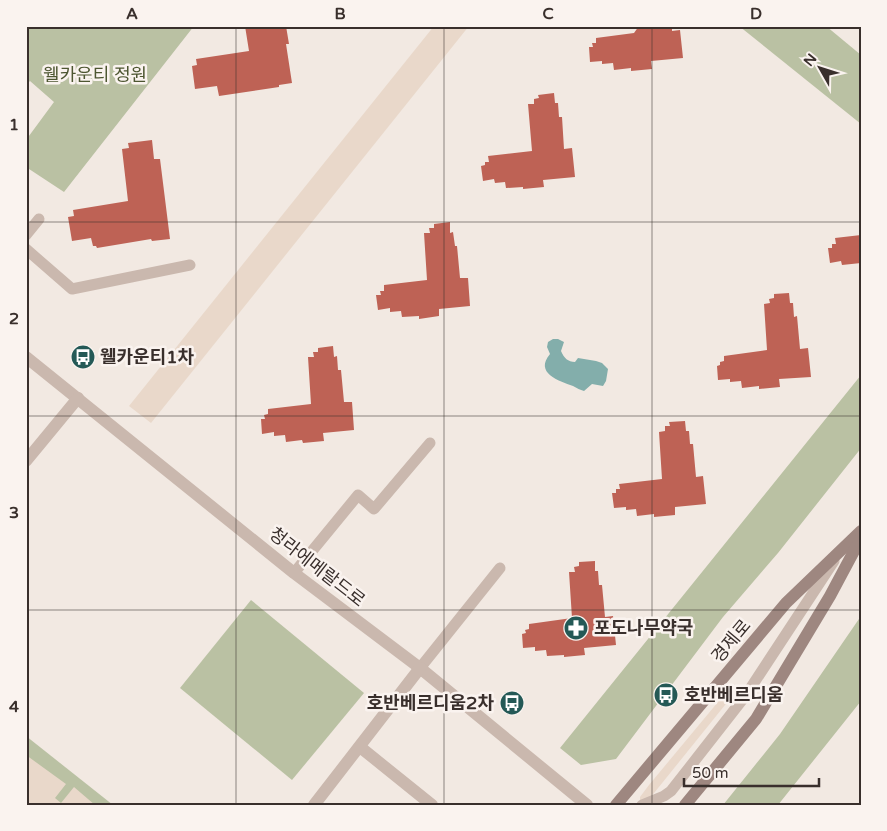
<svg xmlns="http://www.w3.org/2000/svg" width="887" height="831" viewBox="0 0 887 831" font-family="'Varela Round','Noto Sans KR',sans-serif">
<rect width="100%" height="100%" fill="#f2e9e2"/>
<g fill="#bac1a3">
<polygon points="26,26 194,26 64,192 26,167 26,140 54,102 30,81 26,85"/>
<polygon points="739,26 826,26 861,55 861,124"/>
<polygon points="861,375 861,448 858,452 778,553 723,617 616,759 581,765 560,748"/>
<polygon points="251,600 364,693 292,780 180,688"/>
<polygon points="861,616 861,701 778,805 723,805 780,734"/>
<polygon points="26,736 113,805 26,805"/>
</g>
<g fill="#e9d8ca">
<polygon points="434,26 469,26 151,423 129,406"/>
<polygon points="729,691 731,693 729,700 646,803 640,801 640,797 649,785 723,696"/>
<polygon points="26,755 66,784 55,798 61,803 74,787 95,805 26,805"/>
</g>
<path fill="#83aeab" d="M553 339H558L564 342 561 351C564 358 568 362 575 362L578 358 596 361 602 363 608 369 606 381 603 386 592 384 584 391C580 390 577 388 573 386 559 381 534 373 550 354L547 347 548 342Z"/>
<g fill="#be6255">
<polygon points="245,26 286,26 289,44 286,44 292,83 279,85 279,87 219,96 217,86 195,89 192,66 197,65 196,59 249,51"/>
<polygon points="639,26 672,26 672,31 680,30 683,58 651,61 652,69 631,71 631,68 614,70 613,63 602,64 602,61 590,62 589,47 593,47 592,43 596,43 596,38 634,33"/>
<polygon points="554,93 555,103 558,103 559,117 562,117 564,149 572,148 575,177 543,180 544,187 523,189 523,187 506,188 505,182 495,183 494,179 483,181 481,166 485,165 485,162 489,162 488,156 532,151 528,104 534,104 534,99 539,98 538,95"/>
<polygon points="152,140 154,159 160,159 170,239 152,241 151,239 97,248 96,246 93,246 91,238 72,241 68,217 74,216 73,210 128,201 122,149 129,148 128,143"/>
<polygon points="450,222 450,233 453,232 455,246 457,246 460,278 468,278 470,306 439,309 439,316 419,319 419,316 402,317 401,311 390,312 390,308 378,310 376,295 381,295 380,291 384,291 384,285 427,280 424,233 430,233 429,228 434,228 434,224"/>
<polygon points="861,235 861,263 842,265 841,261 830,263 828,248 832,248 832,244 836,244 835,238"/>
<polygon points="789,293 790,303 793,303 794,317 797,316 800,349 808,348 811,377 779,379 780,387 759,389 759,386 742,388 741,381 730,382 730,379 718,380 717,366 720,365 720,362 724,361 724,356 767,350 764,304 770,303 769,299 774,298 774,294"/>
<polygon points="333,346 334,357 337,356 338,370 341,370 344,402 352,402 354,430 323,433 324,441 303,443 302,440 286,442 285,435 274,436 274,432 262,434 261,419 265,419 264,415 268,414 268,409 311,404 308,357 314,357 313,352 318,352 318,348"/>
<polygon points="685,421 686,431 689,431 690,444 693,444 696,477 703,476 706,504 675,507 675,515 654,517 654,514 637,516 636,509 626,510 626,507 614,508 612,493 616,493 616,489 620,489 619,484 662,479 659,432 665,431 665,426 670,426 669,422"/>
<polygon points="595,561 595,571 598,571 599,585 602,585 605,617 613,616 616,645 584,648 585,655 564,657 564,655 547,656 546,650 535,651 535,647 523,648 522,634 526,633 525,630 529,629 529,624 572,618 569,572 575,572 574,567 579,566 579,562"/>
</g>
<g fill="none" stroke-linecap="round" stroke-linejoin="round">
<g stroke="#cab8ae" stroke-width="11">
<polyline points="26,235 39,219"/>
<polyline points="26,249 72,289 190,265"/>
<polyline points="294,573 358,495 374,509 430,443"/>
<polyline points="420,668 500,568"/>
<polyline points="642,805 664,796 671,791 746,695 834,561"/>
</g>
<g stroke="#cab8ae" stroke-width="12">
<polyline points="26,357 294,573 420,668 587,805"/>
<polyline points="26,461 78,398"/>
<polyline points="360,747 432,805"/>
<polyline points="314,805 420,668"/>
</g>
<g stroke="#9e8780" stroke-width="12">
<polyline points="616,805 786,603 861,531"/>
<polyline points="685,805 756,719 830,596 861,538"/>
</g>
</g>
<path fill="none" stroke="#392f2c" stroke-width="1" stroke-opacity="0.55" d="M236 26V805M444 26V805M652 26V805M26 222H861M26 416H861M26 610H861"/>
<defs>
<symbol id="bus-disc" viewBox="-11 -11 22 22"><circle r="9.5" fill="#245956" stroke="#faf3ef"/><path d="M-5-6H5V4H4V6H2V4H-2V6H-4V4H-5ZM-3.5-4V0h7V-4ZM-3.5 1.2v1.5H-2V1.2ZM2 1.2v1.5H3.5V1.2Z" fill="#fff"/></symbol>
<symbol id="pharmacy-disc" viewBox="-11 -11 22 22"><circle r="9.5" fill="#245956" stroke="#faf3ef"/><path d="M-2-6h4v4h4v4h-4v4h-4v-4h-4v-4h4Z" fill="#fff"/></symbol>
</defs>
<g fill-rule="evenodd">
<use href="#bus-disc" x="69" y="343" width="28" height="28"/>
<use href="#pharmacy-disc" x="562" y="614" width="28" height="28"/>
<use href="#bus-disc" x="652" y="681" width="28" height="28"/>
<use href="#bus-disc" x="498" y="689" width="28" height="28"/>
</g>
<g text-anchor="middle" dominant-baseline="central" stroke-width="5" stroke-linejoin="round" paint-order="stroke">
<g font-size="18" fill="#4d5631" stroke="#faf3ef">
<text x="95" y="75">웰카운티 정원</text>
</g>
<g font-size="18" font-weight="bold" fill="#392f2c" stroke="#faf3ef" text-anchor="start">
<text x="100" y="357">웰카운티1차</text>
<text x="594" y="628">포도나무약국</text>
<text x="684" y="695">호반베르디움</text>
<text x="494" y="703" text-anchor="end">호반베르디움2차</text>
</g>
<g font-size="18" fill="#392f2c" stroke="#faf3ef">
<text transform="translate(317 567) rotate(38)">청라에메랄드로</text>
<text transform="translate(731 641) rotate(-50)">경제로</text>
</g>
</g>
<rect width="887" height="831" fill="none" stroke="#faf3ef" stroke-width="55"/>
<g transform="translate(820 68) rotate(309)" stroke="#faf3ef" stroke-width="4" paint-order="stroke">
<path d="M0-4L9 19L0 12L-9 19Z" fill="#392f2c"/>
<text y="-8" font-size="14" font-weight="bold" text-anchor="middle" fill="#392f2c">N</text>
</g>
<path d="M684 778v8h135v-8" fill="none" stroke="#392f2c" stroke-width="2.5"/>
<text x="692" y="778" font-size="15" fill="#392f2c" stroke="#faf3ef" stroke-width="4" paint-order="stroke">50 m</text>
<rect x="28" y="28" width="832" height="776" fill="none" stroke="#392f2c" stroke-width="2"/>
<g font-size="16" text-anchor="middle" font-weight="bold" fill="#392f2c">
<text x="132" y="19">A</text>
<text x="340" y="19">B</text>
<text x="548" y="19">C</text>
<text x="756" y="19">D</text>
<text x="14" y="130">1</text>
<text x="14" y="324">2</text>
<text x="14" y="518">3</text>
<text x="14" y="712">4</text>
</g>
</svg>
